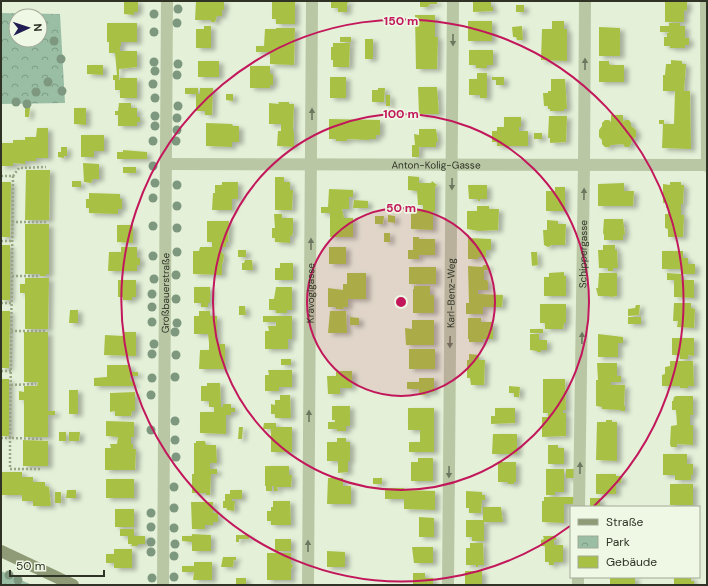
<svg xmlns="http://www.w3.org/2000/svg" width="708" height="586" viewBox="0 0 708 586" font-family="'DM Sans',sans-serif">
<defs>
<pattern id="grass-tufts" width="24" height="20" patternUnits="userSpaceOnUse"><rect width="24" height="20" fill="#99bea4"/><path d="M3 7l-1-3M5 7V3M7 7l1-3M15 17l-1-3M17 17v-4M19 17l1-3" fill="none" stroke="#7d9b85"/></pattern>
<pattern id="park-crowns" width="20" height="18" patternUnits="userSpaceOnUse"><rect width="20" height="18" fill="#99bea4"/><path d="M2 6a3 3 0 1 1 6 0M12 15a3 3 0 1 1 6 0" fill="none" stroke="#7d9b85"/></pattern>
<filter id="shadow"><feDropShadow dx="4.5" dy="2.5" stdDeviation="2" flood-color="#0004"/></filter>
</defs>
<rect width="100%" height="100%" fill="#e4f0d8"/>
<polygon fill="url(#grass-tufts)" points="1,571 32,585 1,585"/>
<path fill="url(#park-crowns)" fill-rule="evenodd" d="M1 13 60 14 65 103 1 104ZM16 16H40V40H16Z"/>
<g fill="#a8c145" filter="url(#shadow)">
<polygon points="124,1 138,1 138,12 134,12 134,15 124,14"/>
<polygon points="196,1 224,1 224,10 222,10 222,16 217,16 215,22 211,22 211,20 195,20"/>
<polygon points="272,1 295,1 295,24 276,24 276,19 272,19"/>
<polygon points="331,1 350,1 350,2 347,3 347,12 338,12 338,8 331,8"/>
<polygon points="420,1 437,1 437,4 430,4 428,7 420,7"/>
<polygon points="473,1 491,1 491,7 493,7 493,11 473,12"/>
<polygon points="665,1 687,1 687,10 684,11 684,22 665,22"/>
<rect x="516" y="5" width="8" height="7"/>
<polygon points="415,15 435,15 435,37 438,37 437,69 416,69"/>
<rect x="468" y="21" width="24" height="20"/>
<polygon points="552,21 564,21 564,29 567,29 567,61 541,60 542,29 552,29"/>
<polygon points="107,23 137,23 137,42 121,42 121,46 120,46 120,51 137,51 137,67 119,69 119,80 120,80 120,78 137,78 137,98 120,98 120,90 115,90 115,80 113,80 113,75 117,75 115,53 109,53 109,42 107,42"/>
<polygon points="669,23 680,23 680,26 685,26 685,38 689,38 689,45 685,45 685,48 670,48 670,46 664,46 664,37 667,37 667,33 670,32 660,32 660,26 669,26"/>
<polygon points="204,26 211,26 211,48 196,48 196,29 204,29"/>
<polygon points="522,26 523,40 517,40 516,37 513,37 512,27"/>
<polygon points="599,27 620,28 620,56 599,56"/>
<polygon points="276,28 295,28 294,65 270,64 270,52 256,52 256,46 264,46 265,29 276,29"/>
<rect x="340" y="37" width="11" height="5"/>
<rect x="365" y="39" width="8" height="20"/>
<polygon points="333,43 350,43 349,67 333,67 333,60 331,60 331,47 333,47"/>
<polygon points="469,50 493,50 493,65 487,65 487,68 476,68 476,65 469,65"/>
<polygon points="671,60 682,61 682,64 686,64 684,91 690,91 691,149 662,148 663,124 659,124 659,120 664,120 664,124 674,124 675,91 663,91 663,75 665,75 666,64 671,64"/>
<rect x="198" y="61" width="21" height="16"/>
<polygon points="599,61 609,61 609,64 611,65 624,65 624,82 599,82"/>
<polygon points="87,65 103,65 103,75 87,74"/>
<polygon points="250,66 270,66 270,74 273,74 273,85 270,85 270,88 250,88"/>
<polygon points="477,73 487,73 487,98 480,98 480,95 469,95 469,79 477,79"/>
<rect x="330" y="77" width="16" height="21"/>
<polygon points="492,77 504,77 504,85 496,85 496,80 492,80"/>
<polygon points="551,79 565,79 567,109 564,109 564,111 550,111 550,109 548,109 548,106 544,106 543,93 548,93 548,91 551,91"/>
<polygon points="418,87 437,87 439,114 419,114"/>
<polygon points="185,88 198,88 198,94 200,94 200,88 213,88 212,115 205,115 205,111 196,111 196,94 185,94"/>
<polygon points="378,88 385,88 384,102 372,102 372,90 378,90"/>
<polygon points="226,94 233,94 233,101 226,100"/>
<rect x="386" y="95" width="4" height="11"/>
<polygon points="278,102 289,102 289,104 294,104 293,129 293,131 294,131 294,147 277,146 278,131 281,131 281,124 269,124 269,103 279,104"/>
<polygon points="119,103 131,103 131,108 137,108 137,117 140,117 140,122 137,122 137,126 118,126 118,115 115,115 115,111 118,111"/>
<polygon points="25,108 30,108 29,117 25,117"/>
<polygon points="74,108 86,108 86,125 74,124"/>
<polygon points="611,115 623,115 623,122 625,120 629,120 631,123 631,126 636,130 636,137 632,140 631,144 629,147 625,147 623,144 611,145 609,147 605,147 602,144 602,140 599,137 599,130 602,126 602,123 605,120 609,120 611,122"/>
<polygon points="549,116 567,116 566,142 550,143 550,138 548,138"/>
<polygon points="504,117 521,117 521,127 519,127 519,131 528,131 528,146 497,146 497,142 492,142 492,131 497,131 497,127 504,127"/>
<polygon points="329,119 380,120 380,135 376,135 376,139 369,139 369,140 347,139 347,141 336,141 336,139 329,139"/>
<polygon points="206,123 232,124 233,126 239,126 239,142 232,142 232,147 206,146"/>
<polygon points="37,128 48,128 48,158 36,158 36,161 25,161 25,164 13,163 13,166 1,166 2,143 13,143 13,140 25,140 25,137 36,137"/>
<polygon points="419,129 436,129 438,142 436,142 436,147 419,147 419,157 412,157 412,145 415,145 414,134 419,135"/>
<rect x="534" y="133" width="8" height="6"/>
<polygon points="81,135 104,135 104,151 94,151 94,157 81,157"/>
<polygon points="61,147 67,147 67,156 64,156 64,158 58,157 58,152 61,152"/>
<polygon points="123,150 147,152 147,159 117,159 117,152 123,152"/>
<polygon points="83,163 99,164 99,179 93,179 91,183 84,182"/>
<rect x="123" y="167" width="13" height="6"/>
<polygon points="26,170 50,170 49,220 25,220"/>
<polygon points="408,176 419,177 419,183 431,183 432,181 437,185 435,187 435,211 433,211 433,230 411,229 411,209 423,209 423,205 418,205 417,191 408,190"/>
<polygon points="275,177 284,177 284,182 290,182 290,190 293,190 292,210 275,210"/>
<rect x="72" y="181" width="9" height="6"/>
<polygon points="1,182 11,182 10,237 1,237"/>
<polygon points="222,182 238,182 238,199 232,199 232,210 212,210 213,193 215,193 215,185 222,185"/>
<polygon points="670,182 681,182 681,185 684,185 683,204 681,204 681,215 684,215 683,237 668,237 668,229 665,228 665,214 668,214 668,208 666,208 667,203 663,203 663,184 670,185"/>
<polygon points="624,183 624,191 634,191 633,206 598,206 598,184"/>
<polygon points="468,185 487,185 487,199 480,199 480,201 478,201 478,199 469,199"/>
<polygon points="555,187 565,187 565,211 546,211 546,191 555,191"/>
<polygon points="329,189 353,190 353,197 349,197 349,209 342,209 344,218 353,218 353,237 330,237 330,213 321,213 321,207 328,207"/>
<polygon points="89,193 120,194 120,199 122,199 122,209 118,209 118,214 89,213 89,208 86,208 86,199 89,199"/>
<polygon points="354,200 368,201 368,208 353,208"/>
<polygon points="477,206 489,206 489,209 499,209 498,230 479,231 467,229 467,211 477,211"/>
<polygon points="274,214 282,214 282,218 293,218 293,232 292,236 290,236 290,243 275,242 275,238 272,238 272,228 275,228"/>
<polygon points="388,215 395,216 395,223 388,222"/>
<polygon points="375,216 384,216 383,224 375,224"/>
<polygon points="604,219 623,219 625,235 623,235 623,240 604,240 604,235 603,233"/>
<polygon points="547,220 558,221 558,224 566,224 565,245 552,245 548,247 544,245 543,230 547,230"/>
<polygon points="207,221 229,221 228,242 226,242 226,247 221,247 221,252 222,252 224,255 223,262 222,264 222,275 193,274 193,251 199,251 200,247 212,247 212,242 207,242"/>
<polygon points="25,224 49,224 49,274 46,274 46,276 40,276 40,274 25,274"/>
<polygon points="117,225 133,225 133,243 117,242"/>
<rect x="384" y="233" width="6" height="9"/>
<polygon points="413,237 419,237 419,239 435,239 435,255 419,255 419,259 408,259 408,250 413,250"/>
<polygon points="468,238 491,239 491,250 486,250 486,257 478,257 478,259 468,259"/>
<rect x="1" y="245" width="9" height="55"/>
<polygon points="603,245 615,245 615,250 617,250 618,268 613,268 613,271 608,271 608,268 599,268 598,250 603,250"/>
<polygon points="121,247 137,247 137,258 140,258 140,265 137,265 137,271 108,271 109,252 121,252"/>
<rect x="329" y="247" width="17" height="17"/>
<rect x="238" y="250" width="8" height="7"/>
<polygon points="662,251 683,251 683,258 688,258 688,264 695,264 695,274 681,274 681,269 662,269"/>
<polygon points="531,252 537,252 538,265 532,266"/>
<polygon points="245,260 252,260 253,270 242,270 242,263 244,263"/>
<polygon points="280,263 293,263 293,280 275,280 275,268 280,268"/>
<polygon points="484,265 488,265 488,270 484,270 484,280 487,280 488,282 488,290 478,290 478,294 503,295 502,307 483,307 483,314 466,314 466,303 469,303 468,266 482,267"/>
<rect x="409" y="267" width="27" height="17"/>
<polygon points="564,272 564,276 566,276 566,296 544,296 544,277 549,277 549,273"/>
<polygon points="347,273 366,273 366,299 348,299 348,307 343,307 344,309 336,309 336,307 328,307 328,288 343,290 343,284 347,284"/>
<polygon points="599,273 617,273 617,296 609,297 610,296 598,296 596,288 598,288"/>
<polygon points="667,273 681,274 681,280 694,280 694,298 674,297 674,280 667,280"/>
<polygon points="25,278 49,278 48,329 25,329 25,293 20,293 20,284 25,284"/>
<polygon points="118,280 136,280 136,297 132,297 132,300 123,300 123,297 118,297"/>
<polygon points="414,286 430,286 430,295 434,295 434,313 413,313 413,289 414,289"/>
<polygon points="194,287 210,287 210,303 208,303 208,307 201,307 201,303 194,303"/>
<polygon points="276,287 292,287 292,310 287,310 287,313 276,313 276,310 269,310 269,299 274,299"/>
<polygon points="674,303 691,303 691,308 695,309 694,328 677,327 678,321 673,321"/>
<polygon points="540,304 566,304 566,323 564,323 563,329 545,329 545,323 540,323"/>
<polygon points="636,305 640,305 639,315 628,316 628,309 635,308"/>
<polygon points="239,306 245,306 246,315 239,315"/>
<polygon points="70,310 78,310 78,323 69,323"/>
<polygon points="1,311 10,311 9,368 1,368"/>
<polygon points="199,311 210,311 210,316 217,316 217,344 225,344 225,369 199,369 200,350 209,350 209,343 208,334 194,334 194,316 199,316"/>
<polygon points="330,311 346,311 347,333 328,333"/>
<polygon points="263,316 292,316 292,339 288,339 288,349 265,349 265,331 269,331 268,326 276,326 276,322 263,322"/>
<polygon points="350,317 359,318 359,325 350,325"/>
<rect x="628" y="317" width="13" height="7"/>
<polygon points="468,318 481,318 481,322 493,322 493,339 483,339 483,342 469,342 469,339 468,339"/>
<polygon points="412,320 434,320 434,345 406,345 405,328 412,329"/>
<rect x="530" y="329" width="13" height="4"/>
<polygon points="24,332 48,332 48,411 55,411 55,415 48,415 48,437 24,437 24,400 19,400 19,391 24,392 24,386 37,386 38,382 24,382"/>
<polygon points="123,332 136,332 136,356 104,355 105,335 123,336"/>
<polygon points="530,334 539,334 539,340 547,340 547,350 541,350 541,352 537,352 537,351 530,350"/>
<polygon points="598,334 623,337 623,343 618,343 618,357 598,357"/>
<polygon points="672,338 694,338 694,356 688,355 688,359 680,359 680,355 672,355"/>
<rect x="409" y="349" width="26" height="20"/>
<polygon points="469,354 479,355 479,360 485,360 484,385 471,385 470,378 467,378 467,360 469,360"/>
<rect x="281" y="359" width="10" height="6"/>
<polygon points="670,361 693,361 694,386 688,386 688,388 680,388 680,386 662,386 662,375 665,374 665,367 670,366"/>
<polygon points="597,363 617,363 617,376 621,376 621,382 611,382 611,385 625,385 624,406 625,406 625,411 621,411 621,410 602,409 602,407 596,406 596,380 598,380"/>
<polygon points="107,365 130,365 131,372 138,372 138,376 130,376 130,381 134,381 134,386 94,386 94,378 107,377"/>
<polygon points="268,370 292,370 292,387 279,387 279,391 265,391 265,375 269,375"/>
<polygon points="342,371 352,371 352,388 340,388 340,394 328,394 327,376 336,376 336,372"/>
<polygon points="419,378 434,378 434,392 426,392 426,395 419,395 419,389 407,389 407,382 419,382"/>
<rect x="1" y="379" width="8" height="57"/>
<polygon points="543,379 565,379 566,410 563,410 563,413 566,413 566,436 542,437 542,417 548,417 548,413 543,413"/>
<polygon points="207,383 220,383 221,407 223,407 223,404 231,404 231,408 235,408 235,412 231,412 231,415 226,415 226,434 200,433 200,412 214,412 214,407 209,407 209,401 201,401 201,386 207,386"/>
<polygon points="509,386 520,387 519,397 514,397 514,393 509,393"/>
<rect x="69" y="390" width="9" height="24"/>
<polygon points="135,392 135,411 132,411 131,416 115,416 115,411 110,412 110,393"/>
<polygon points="280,395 290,395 291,418 275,418 275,414 271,414 271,404 275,405 275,400 280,400"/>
<polygon points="676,396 693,396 693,415 690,415 690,425 693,425 693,445 677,444 677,447 671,447 670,444 671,426 677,425 676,410 672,410 672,401 673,401 674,397"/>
<polygon points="332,406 350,406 350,426 346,426 346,431 337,431 337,429 328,429 328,422 335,422 335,420 332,420"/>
<polygon points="408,408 434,408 434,452 409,452 409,442 420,442 420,430 408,430"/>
<polygon points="495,408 515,408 515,423 491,424 491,416 495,416"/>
<polygon points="606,420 612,420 612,422 617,422 617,461 596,460 597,422 606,422"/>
<polygon points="106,421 134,422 134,437 131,437 131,444 133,444 133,449 136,449 135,470 105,470 105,448 111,448 110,444 117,444 118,437 106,436"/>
<polygon points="264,423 276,423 276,427 292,427 292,452 271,452 271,429 263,429"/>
<polygon points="239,427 243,427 242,439 238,439"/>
<rect x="59" y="432" width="7" height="9"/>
<polygon points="69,432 80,432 79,441 69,441"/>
<polygon points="493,434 517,434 517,454 492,454"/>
<polygon points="337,438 346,438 346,442 350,442 350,461 348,461 348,472 338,473 338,461 327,461 327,442 337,442"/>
<polygon points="23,440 48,441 48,466 23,466"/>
<polygon points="196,441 205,441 206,445 216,445 217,463 210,463 210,469 217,469 217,474 211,474 210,495 206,495 206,493 192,493 192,474 194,474 194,443 196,443"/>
<polygon points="548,445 558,445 558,448 564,448 564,464 548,464"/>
<polygon points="663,454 687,454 687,464 693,464 693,475 691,475 691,480 675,480 675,475 663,475"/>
<polygon points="418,458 433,458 433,481 411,481 411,462 418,462"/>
<polygon points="498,462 516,462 516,482 514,482 514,484 508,484 508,482 498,482"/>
<polygon points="265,466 289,466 289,475 292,475 291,487 277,487 278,491 274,491 274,486 272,486 272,491 266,491 266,486 265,486"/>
<polygon points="546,469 564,469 564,492 555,492 555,495 546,495"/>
<rect x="566" y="469" width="8" height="9"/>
<polygon points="1,472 22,472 22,477 33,477 33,482 45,482 45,486 49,487 51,506 33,506 33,501 22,501 22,495 1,495"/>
<polygon points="596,474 616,474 616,476 622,476 621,483 616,483 616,494 596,494"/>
<polygon points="328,478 343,478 343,486 351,486 351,504 327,504"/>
<rect x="373" y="478" width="9" height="6"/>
<rect x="106" y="479" width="28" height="19"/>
<rect x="670" y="484" width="23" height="21"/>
<polygon points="385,488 404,488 404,490 435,491 435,510 404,509 404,499 385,499"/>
<polygon points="67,490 76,490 76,498 66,498"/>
<polygon points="230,490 242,490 242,499 232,499 232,501 235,501 234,511 227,510 227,508 223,508 223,501 225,501 225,494 230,494"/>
<polygon points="466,491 482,492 482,495 485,495 485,500 482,500 481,513 469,513 469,508 466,508"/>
<rect x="55" y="492" width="6" height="11"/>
<polygon points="544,497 575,497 575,504 564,504 564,523 542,522 542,501 544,501"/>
<rect x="590" y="498" width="10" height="9"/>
<polygon points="273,501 290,501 291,525 271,525 271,521 267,521 267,511 271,511 271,507 273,507"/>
<polygon points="191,502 213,502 213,513 218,513 218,522 213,522 213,525 205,525 205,529 192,529"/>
<polygon points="483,507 501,507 503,522 484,522 484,541 472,541 472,537 466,537 466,520 483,520"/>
<rect x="115" y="509" width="19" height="18"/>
<polygon points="419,517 434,518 434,537 419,537"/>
<polygon points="120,529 134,529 134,536 145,536 145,544 138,544 138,546 131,546 132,544 128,544 128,536 120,536"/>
<polygon points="192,534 211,535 211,551 192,551 192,542 182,541 182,536 192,536"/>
<polygon points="236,535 249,535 249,539 239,539 239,542 236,542"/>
<polygon points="543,536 556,536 556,540 554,540 554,545 563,545 563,562 554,562 554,565 549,565 549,562 545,562 545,546 541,546 541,540 544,539"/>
<rect x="275" y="539" width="16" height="12"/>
<polygon points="470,543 483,543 484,565 478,565 478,567 476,567 476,565 466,565 466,548 470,548"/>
<polygon points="412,547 433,547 433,563 414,563"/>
<polygon points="114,549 132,549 132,568 114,568 114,563 106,563 106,554 114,554"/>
<polygon points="327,551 345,552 345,567 327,567"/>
<polygon points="267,553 291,553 291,563 293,566 291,569 291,580 267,580"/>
<polygon points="223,557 236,557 236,560 234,560 233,567 221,567"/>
<polygon points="194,562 212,562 212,580 193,580 194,572 182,572 182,566 194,566"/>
<rect x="465" y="571" width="17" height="14"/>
<polygon points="413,573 425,573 425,578 433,578 433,585 413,585"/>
<rect x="610" y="577" width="25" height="8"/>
<polygon points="674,577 691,577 691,581 694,581 694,585 674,585"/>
<rect x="236" y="578" width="10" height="7"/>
</g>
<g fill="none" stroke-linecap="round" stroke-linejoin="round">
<g stroke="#99a584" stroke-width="2.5" stroke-dasharray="2 2" stroke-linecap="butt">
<polyline points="1,176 13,176 19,168 46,167"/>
<polyline points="13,176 10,438 43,439"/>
<polyline points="12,222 47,222"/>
<polyline points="1,241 12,241"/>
<polyline points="12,276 38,276"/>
<polyline points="1,303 12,303"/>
<polyline points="11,331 46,331"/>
<polyline points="1,371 11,371"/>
<polyline points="11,385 36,384"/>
<polyline points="1,438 10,438 10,469 40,469"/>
</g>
<g stroke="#b9c7a5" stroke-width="12">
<polyline points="706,1 707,166"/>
<path id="s1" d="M166 164 707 165"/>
<path id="s2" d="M579 507 584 165 585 1"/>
<path id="s3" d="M163 585 167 1"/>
<path id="s4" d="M308 585 312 1"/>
<path id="s5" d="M448 585 453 1"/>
<polyline points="578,585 578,577"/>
</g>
<polyline stroke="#8f9a76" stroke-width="12" points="1,551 73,585"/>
</g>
<g fill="#7e987f">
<circle cx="178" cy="9" r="4.5"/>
<circle cx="154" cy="14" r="4.5"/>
<circle cx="177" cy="23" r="4.5"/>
<circle cx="154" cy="32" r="4.5"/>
<circle cx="54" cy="41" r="4.5"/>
<circle cx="61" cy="59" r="4.5"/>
<circle cx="154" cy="62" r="4.5"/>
<circle cx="178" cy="64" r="4.5"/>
<circle cx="155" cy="71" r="4.5"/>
<circle cx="177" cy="75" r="4.5"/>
<circle cx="48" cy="82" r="4.5"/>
<circle cx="153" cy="84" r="4.5"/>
<circle cx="62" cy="91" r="4.5"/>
<circle cx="36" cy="92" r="4.5"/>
<circle cx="155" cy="98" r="4.5"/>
<circle cx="16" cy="102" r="4.5"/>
<circle cx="27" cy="104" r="4.5"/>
<circle cx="178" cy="106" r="4.5"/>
<circle cx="155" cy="116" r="4.5"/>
<circle cx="177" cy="118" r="4.5"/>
<circle cx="155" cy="126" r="4.5"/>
<circle cx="177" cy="130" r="4.5"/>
<circle cx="153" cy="141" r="4.5"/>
<circle cx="176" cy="141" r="4.5"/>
<circle cx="153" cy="166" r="4.5"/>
<circle cx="155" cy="183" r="4.5"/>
<circle cx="177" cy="185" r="4.5"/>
<circle cx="153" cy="198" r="4.5"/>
<circle cx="177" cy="206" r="4.5"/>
<circle cx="153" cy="226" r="4.5"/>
<circle cx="177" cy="228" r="4.5"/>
<circle cx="177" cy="252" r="4.5"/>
<circle cx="153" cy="256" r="4.5"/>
<circle cx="176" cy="275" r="4.5"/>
<circle cx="154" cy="279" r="4.5"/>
<circle cx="152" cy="294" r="4.5"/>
<circle cx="176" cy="299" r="4.5"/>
<circle cx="152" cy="307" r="4.5"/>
<circle cx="152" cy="322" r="4.5"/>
<circle cx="177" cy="323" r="4.5"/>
<circle cx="175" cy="332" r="4.5"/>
<circle cx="154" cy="344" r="4.5"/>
<circle cx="152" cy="354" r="4.5"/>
<circle cx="176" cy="355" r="4.5"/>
<circle cx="175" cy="377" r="4.5"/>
<circle cx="152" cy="378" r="4.5"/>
<circle cx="151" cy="395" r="4.5"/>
<circle cx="175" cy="421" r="4.5"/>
<circle cx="151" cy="430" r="4.5"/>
<circle cx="175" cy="440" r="4.5"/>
<circle cx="176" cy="457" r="4.5"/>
<circle cx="174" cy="487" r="4.5"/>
<circle cx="174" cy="508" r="4.5"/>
<circle cx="151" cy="513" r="4.5"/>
<circle cx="151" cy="527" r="4.5"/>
<circle cx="174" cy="528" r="4.5"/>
<circle cx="151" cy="542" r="4.5"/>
<circle cx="175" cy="544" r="4.5"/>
<circle cx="151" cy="552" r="4.5"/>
<circle cx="174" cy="556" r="4.5"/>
<circle cx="9" cy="575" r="4.5"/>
<circle cx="174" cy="577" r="4.5"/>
<circle cx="152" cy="578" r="4.5"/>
<circle cx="18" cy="580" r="4.5"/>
</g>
<defs><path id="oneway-solid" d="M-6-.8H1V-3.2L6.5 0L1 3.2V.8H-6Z"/></defs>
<g fill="#6d765f">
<use href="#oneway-solid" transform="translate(453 40) rotate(90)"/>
<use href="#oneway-solid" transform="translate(585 64) rotate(-90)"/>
<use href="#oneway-solid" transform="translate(312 114) rotate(-90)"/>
<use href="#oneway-solid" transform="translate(452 184) rotate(91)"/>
<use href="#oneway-solid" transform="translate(584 194) rotate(-89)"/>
<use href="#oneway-solid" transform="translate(311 244) rotate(-90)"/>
<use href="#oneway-solid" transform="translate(582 338) rotate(-89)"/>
<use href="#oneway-solid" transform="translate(450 342) rotate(91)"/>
<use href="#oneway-solid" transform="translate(309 416) rotate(-90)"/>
<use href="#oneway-solid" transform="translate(580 468) rotate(-89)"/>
<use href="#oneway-solid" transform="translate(449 472) rotate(91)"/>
<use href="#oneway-solid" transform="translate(308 546) rotate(-90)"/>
</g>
<circle cx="401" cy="302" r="94" fill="#c2185b" fill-opacity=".12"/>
<g fill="none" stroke="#c2185b" stroke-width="2">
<circle cx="401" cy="302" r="94"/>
<circle cx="401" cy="302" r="188"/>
<path d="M570 526A281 281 0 1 1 594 506"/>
</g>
<g text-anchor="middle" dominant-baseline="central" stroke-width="3.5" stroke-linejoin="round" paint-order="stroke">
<g font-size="10" fill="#2f3326" stroke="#eef8e4">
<text stroke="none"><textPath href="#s1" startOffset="270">Anton-Kolig-Gasse</textPath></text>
<text stroke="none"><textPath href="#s2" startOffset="253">Schippergasse</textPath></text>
<text stroke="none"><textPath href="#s3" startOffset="292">Großbauerstraße</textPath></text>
<text stroke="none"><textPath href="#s4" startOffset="292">Kravoglgasse</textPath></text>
<text stroke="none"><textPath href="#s5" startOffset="292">Karl-Benz-Weg</textPath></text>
</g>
</g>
<circle cx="401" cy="302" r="6" fill="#c2185b" stroke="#eef8e4" stroke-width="2"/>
<g font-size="12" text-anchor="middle" font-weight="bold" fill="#c2185b" stroke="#eef8e4" stroke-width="3.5" stroke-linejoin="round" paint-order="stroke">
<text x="401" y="25">150 m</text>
<text x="401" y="118">100 m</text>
<text x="401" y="212">50 m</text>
</g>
<rect width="708" height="586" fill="none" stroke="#2f3326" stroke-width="4"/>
<rect x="570" y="506" width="130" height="72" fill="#eef8e4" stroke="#a2a998"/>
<rect x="578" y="519" width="20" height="6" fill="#8f9a76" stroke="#a2a998"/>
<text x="606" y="526" font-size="12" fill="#2f3326">Straße</text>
<rect x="578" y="536" width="20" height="12" fill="url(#park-crowns)" stroke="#a2a998"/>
<text x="606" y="546" font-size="12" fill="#2f3326">Park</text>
<rect x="578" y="556" width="20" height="12" fill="#a8c145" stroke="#a2a998"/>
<text x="606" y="566" font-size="12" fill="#2f3326">Gebäude</text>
<g transform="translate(28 28) rotate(87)"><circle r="19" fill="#eef8e4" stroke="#a2a998"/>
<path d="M0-3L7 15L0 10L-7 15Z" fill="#1f1d52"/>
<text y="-6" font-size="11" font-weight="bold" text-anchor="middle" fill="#2f3326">N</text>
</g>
<path d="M10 570v6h94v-6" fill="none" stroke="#2f3326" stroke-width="2"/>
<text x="16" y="570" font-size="12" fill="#2f3326" stroke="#eef8e4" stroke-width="3" paint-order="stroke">50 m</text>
</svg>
